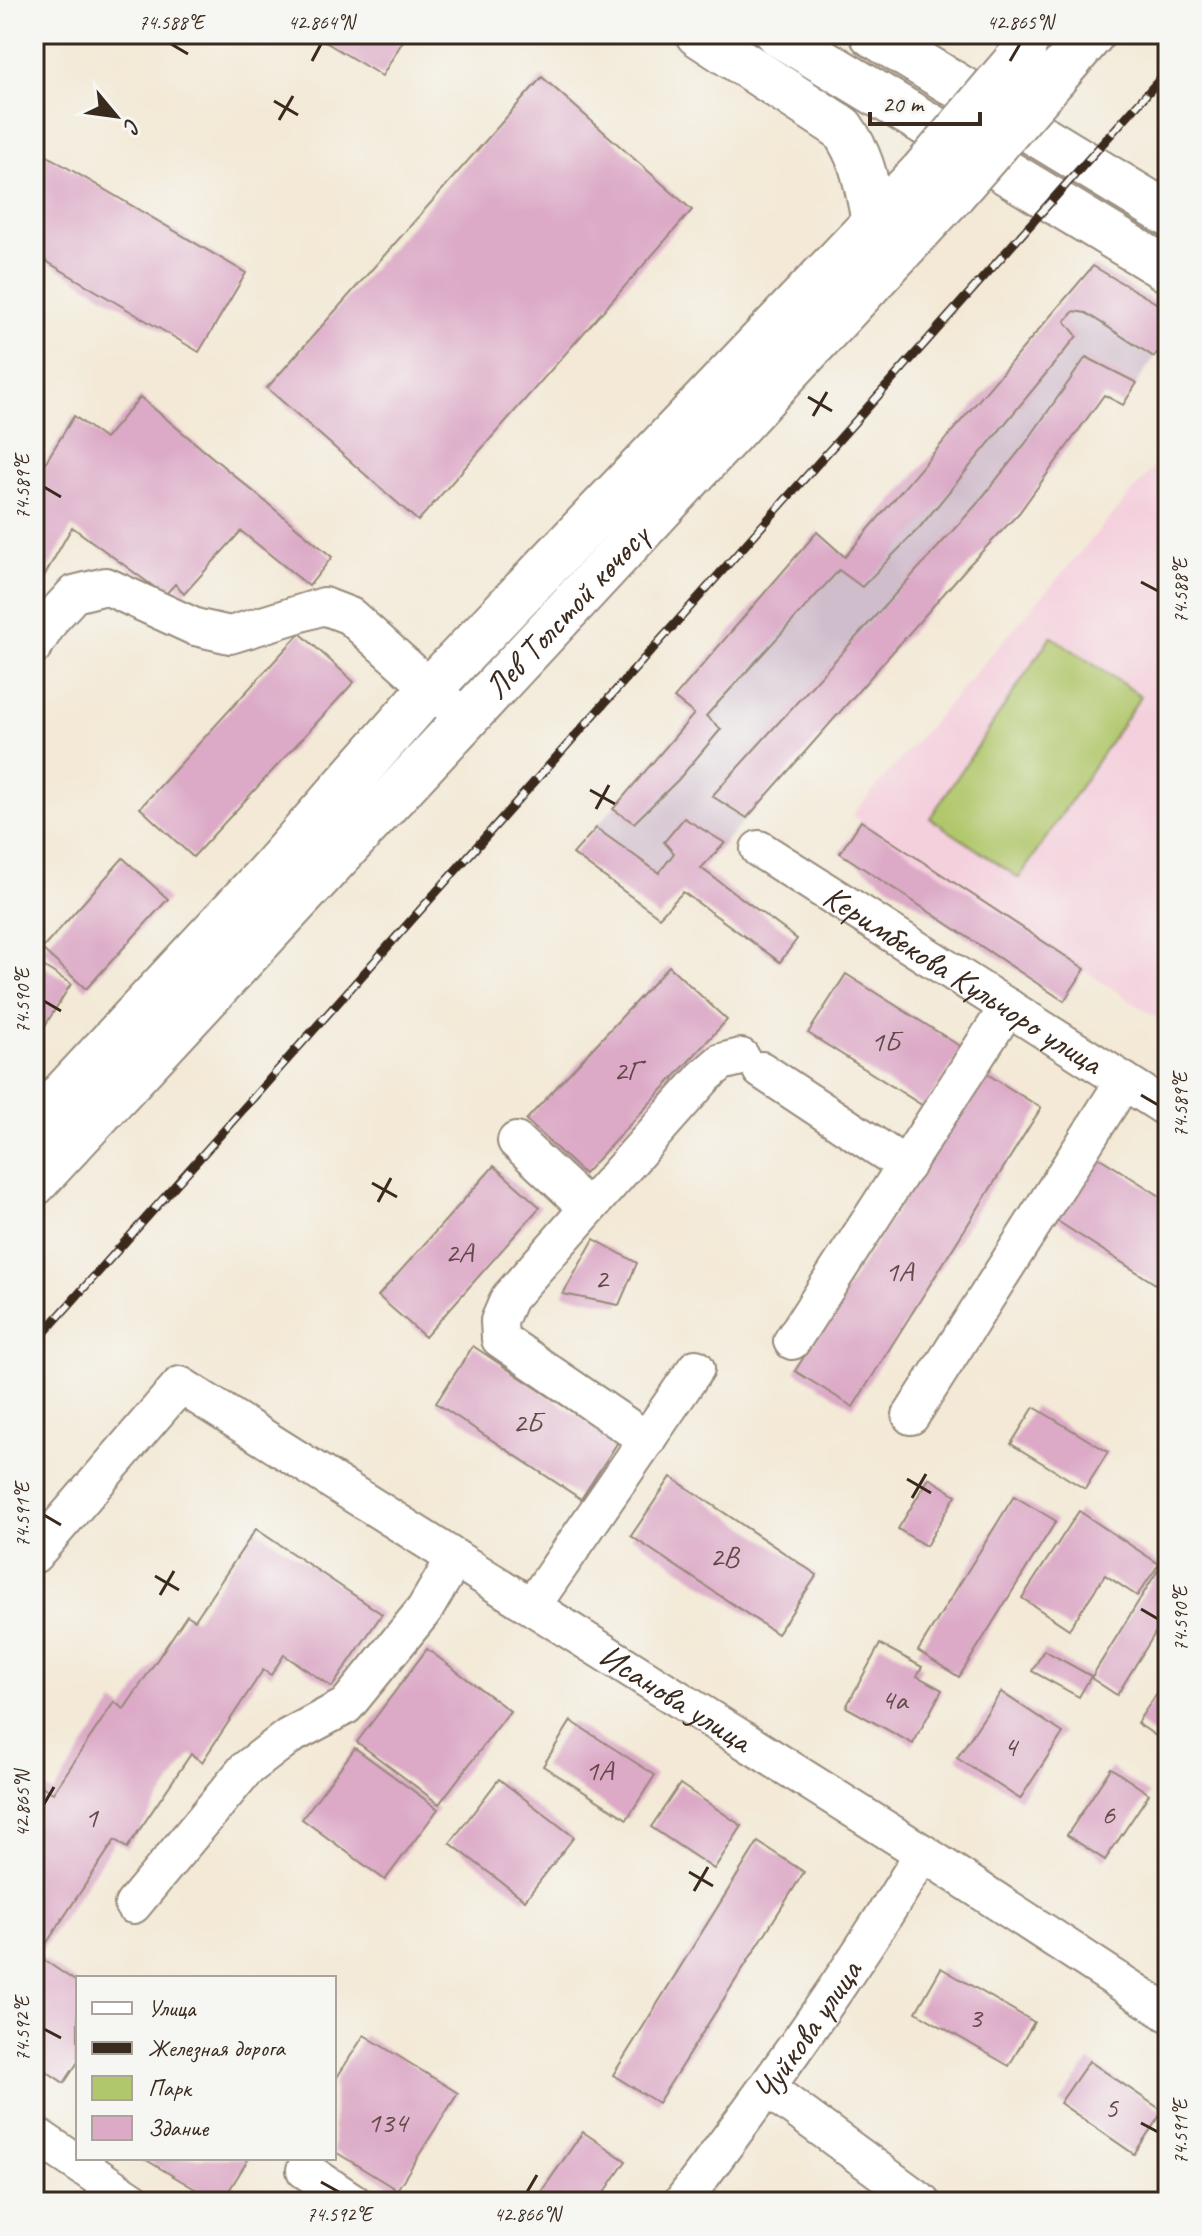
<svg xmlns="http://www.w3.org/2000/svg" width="1202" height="2236" viewBox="0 0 1202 2236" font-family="Caveat,sans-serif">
<rect width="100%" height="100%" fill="#f6f6f2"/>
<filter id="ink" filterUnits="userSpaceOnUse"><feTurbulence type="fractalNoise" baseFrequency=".0125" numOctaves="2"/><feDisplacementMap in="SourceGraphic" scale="16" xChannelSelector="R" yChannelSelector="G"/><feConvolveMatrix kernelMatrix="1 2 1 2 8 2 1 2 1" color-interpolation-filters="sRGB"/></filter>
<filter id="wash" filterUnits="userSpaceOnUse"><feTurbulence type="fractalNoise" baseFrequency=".006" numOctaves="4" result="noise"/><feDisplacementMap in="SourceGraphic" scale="32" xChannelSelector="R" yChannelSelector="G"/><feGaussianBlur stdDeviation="1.8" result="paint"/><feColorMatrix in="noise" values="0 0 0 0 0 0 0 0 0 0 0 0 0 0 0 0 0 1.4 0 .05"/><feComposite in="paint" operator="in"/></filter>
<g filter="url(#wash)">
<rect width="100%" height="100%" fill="#f3e9d6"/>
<polygon fill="#f4cfdc" points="1168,451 1168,1026 852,815"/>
<polygon fill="#d0bdcc" points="1093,266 1168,310 1168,336 1123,405 1104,396 1019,513 969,565 659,917 573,854 694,714 674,698 817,532 846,556"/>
<polygon fill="#b1c76c" stroke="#767845" stroke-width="2" points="1051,636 1141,696 1019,878 930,818"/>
<g id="blocks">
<g fill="#dca9c6">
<polygon points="312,34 407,34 382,76"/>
<polygon points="542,77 692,210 418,521 267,388"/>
<polygon points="34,148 246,273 199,352 34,254"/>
<polygon points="1093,266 1168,310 1168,336 1154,357 1086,313 1074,311 1065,321 1077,336 920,527 862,587 839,570 706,716 721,729 678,780 634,823 613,809 694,714 674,698 817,532 845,557"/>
<polygon points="1086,357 1137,383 1123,405 1104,395 1019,513 969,565 747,818 712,796 976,505 1025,444"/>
<polygon points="140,397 332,557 309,586 241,531 184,594 175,584 165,595 72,527 34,594 34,481 74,416 105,439"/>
<polygon points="300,633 354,682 193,857 140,808"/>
<polygon points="684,818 725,843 701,868 797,939 780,962 683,892 659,917 573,854 596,828 659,873 674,853 664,842"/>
<polygon points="861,821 1085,969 1064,1001 840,853"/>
<polygon points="123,858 168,899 86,989 42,949"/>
<polygon points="34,960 71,984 34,1043"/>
<polygon points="669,966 727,1020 584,1174 526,1120"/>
<polygon points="846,974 963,1048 925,1107 808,1033"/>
<polygon points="984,1072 1041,1108 853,1407 795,1371"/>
<polygon points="1092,1153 1168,1201 1168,1292 1051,1217"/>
<polygon points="494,1166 540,1207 425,1337 378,1296"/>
<polygon points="594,1239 637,1263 619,1305 563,1294"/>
<polygon points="473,1346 618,1442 581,1499 436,1403"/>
<polygon points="1034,1407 1108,1452 1085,1489 1011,1444"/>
<polygon points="671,1477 817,1575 777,1634 631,1536"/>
<polygon points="929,1478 956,1495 926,1546 898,1529"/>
<polygon points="1014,1496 1056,1521 959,1677 918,1651"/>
<polygon points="1079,1511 1159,1564 1137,1596 1105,1575 1069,1629 1022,1598"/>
<polygon points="256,1529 382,1614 332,1687 284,1655 271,1675 263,1670 202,1762 191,1754 127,1848 115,1840 38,1956 78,1983 78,2062 64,2083 34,2063 34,1794 40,1785 53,1793 114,1702 124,1709 187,1615 195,1620"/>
<polygon points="1161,1565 1168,1569 1168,1612 1117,1695 1091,1678"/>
<polygon points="880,1644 922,1667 917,1676 942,1690 913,1744 846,1707"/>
<polygon points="427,1649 510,1711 439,1804 357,1742"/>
<polygon points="1044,1650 1091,1676 1079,1697 1032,1671"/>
<polygon points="1168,1677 1168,1744 1137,1723"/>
<polygon points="1001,1692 1063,1733 1020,1799 957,1758"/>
<polygon points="571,1721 655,1775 627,1819 543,1766"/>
<polygon points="355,1748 438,1809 385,1880 302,1819"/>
<polygon points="1111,1768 1149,1794 1105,1860 1067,1835"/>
<polygon points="499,1779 574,1837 525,1900 450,1843"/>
<polygon points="680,1784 742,1826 714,1869 651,1827"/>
<polygon points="758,1842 804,1872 658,2103 613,2075"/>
<polygon points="941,1968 1034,2022 1009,2066 916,2012"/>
<polygon points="364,2035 458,2093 397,2190 334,2151 334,2082"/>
<polygon points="1089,2061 1163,2111 1134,2154 1060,2103"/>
<polygon points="583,2132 626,2161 598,2202 534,2202"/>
<polygon points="143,2158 249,2158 222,2202 217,2202"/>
</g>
</g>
</g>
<g filter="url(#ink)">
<use href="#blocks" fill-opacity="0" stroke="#978a7a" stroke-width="2"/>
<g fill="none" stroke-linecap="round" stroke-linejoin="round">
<defs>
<g id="minor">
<polyline points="34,646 52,618 74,594 106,586 195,627 230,635 324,606 350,616 465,719"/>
<path id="s1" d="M759 849 1168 1109"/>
<polyline points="761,1070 906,1166"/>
<polyline points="516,1141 588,1208"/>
<polyline points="792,1341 1008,1007"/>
<polyline points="911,1416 1124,1081"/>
<polyline points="647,1440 500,1339 499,1321 509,1298 704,1077 721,1062 741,1057"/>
<path id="s2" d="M34 1555 180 1385 923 1853 1168 2013"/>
<polyline points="532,1606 696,1368"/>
<polyline points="133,1905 245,1770 288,1737 346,1706 425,1609 455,1558"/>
<polyline points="768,2089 922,2202"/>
<polyline points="34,2134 135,2202"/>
<polyline points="305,2170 353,2202"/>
<path id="s3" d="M682 2202C767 2089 850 1974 923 1853"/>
</g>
<g id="major">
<path d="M698 34 842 128C864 160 866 183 874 221"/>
<polyline points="778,34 1168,270"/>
<polyline points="872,34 1168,214"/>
<polyline points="1055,77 1092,34"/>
<polyline points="34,1125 268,873 431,688 923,171"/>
<path id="s4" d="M34 1184 953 194"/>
</g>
</defs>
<use href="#minor" stroke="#978a7a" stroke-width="40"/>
<use href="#major" stroke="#978a7a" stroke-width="48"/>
<use href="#minor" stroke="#fff" stroke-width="36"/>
<use href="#major" stroke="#fff" stroke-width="44"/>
<defs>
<polyline id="rail" points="34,1344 1168,70"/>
</defs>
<use href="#rail" stroke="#3b2a1e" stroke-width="9"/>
<use href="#rail" stroke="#f6f6f2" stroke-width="6" stroke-dasharray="18" stroke-linecap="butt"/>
<defs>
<g id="major-bridge">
<polyline points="923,171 1023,53"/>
<polyline points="953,194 1055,77"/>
</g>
</defs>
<use href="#major-bridge" stroke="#978a7a" stroke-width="48" stroke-linecap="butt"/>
<use href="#major-bridge" stroke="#fff" stroke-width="44"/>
</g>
</g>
<path fill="none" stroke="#3b2a1e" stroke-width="3" d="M171 44 188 54M312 61 321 44M1010 61 1020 44M274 101 298 115M279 120 293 96M808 397 832 411M813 416 827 392M44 487 61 497M1141 582 1158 591M590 790 615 804M596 809 609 785M44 1001 61 1011M1141 1095 1158 1105M372 1183 397 1197M378 1202 391 1178M907 1479 931 1493M912 1498 926 1474M44 1515 61 1525M155 1576 179 1590M160 1595 174 1571M1141 1609 1158 1619M44 1804 54 1787M689 1872 713 1886M694 1891 708 1867M44 2029 61 2038M1141 2123 1158 2132M321 2182 339 2192M527 2192 537 2175"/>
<g text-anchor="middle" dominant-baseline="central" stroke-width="7" stroke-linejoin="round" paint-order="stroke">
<g font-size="30" fill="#634a48">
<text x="885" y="1041">1Б</text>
<text x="627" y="1070">2Г</text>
<text x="459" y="1252">2А</text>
<text x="899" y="1271">1А</text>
<text x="601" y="1278">2</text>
<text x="527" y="1422">2Б</text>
<text x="724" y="1556">2В</text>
<text x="894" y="1699">4а</text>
<text x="1010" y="1746">4</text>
<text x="599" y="1770">1А</text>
<text x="1108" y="1814">6</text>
<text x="91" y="1817">1</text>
<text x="975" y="2017">3</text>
<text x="1111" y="2107">5</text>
<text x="387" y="2122">134</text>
</g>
<g font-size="34" fill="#3b2a1e" stroke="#f6f6f2">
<text stroke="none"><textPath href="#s4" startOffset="782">Лев Толстой көчөсү</textPath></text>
<text stroke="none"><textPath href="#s1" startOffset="242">Керимбекова Кульчоро улица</textPath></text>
<text stroke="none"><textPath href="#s2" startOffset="810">Исанова улица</textPath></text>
<text stroke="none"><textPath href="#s3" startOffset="212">Чуйкова улица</textPath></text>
</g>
</g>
<rect width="1202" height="2236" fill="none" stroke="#f6f6f2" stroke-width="88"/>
<rect x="76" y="1976" width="260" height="184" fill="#f6f6f2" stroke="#aba49d" stroke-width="2"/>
<rect x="92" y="2002" width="40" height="12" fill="#ffffff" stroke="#aba49d" stroke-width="2"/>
<text x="148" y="2016" font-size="24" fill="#3b2a1e">Улица</text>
<rect x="92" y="2042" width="40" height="12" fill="#3b2a1e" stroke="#aba49d" stroke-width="2"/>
<text x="148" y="2056" font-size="24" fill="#3b2a1e">Железная дорога</text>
<rect x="92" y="2076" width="40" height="24" fill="#b1c76c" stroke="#aba49d" stroke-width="2"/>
<text x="148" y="2096" font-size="24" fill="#3b2a1e">Парк</text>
<rect x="92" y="2116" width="40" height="24" fill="#dca9c6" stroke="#aba49d" stroke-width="2"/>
<text x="148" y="2136" font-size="24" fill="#3b2a1e">Здание</text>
<g transform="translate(116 116) rotate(119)" stroke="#f6f6f2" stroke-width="6" paint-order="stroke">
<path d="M0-6L14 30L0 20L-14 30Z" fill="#3b2a1e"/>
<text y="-12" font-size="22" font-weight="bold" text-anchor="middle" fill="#3b2a1e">С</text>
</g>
<path d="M870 112v12h110v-12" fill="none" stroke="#3b2a1e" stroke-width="4"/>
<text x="882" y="112" font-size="24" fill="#3b2a1e" stroke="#f6f6f2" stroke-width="6" paint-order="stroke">20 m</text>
<rect x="44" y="44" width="1114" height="2148" fill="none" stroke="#3b2a1e" stroke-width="3"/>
<g font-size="20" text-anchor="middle" fill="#3b2a1e">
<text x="171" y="29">74.588°E</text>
<text x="321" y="29">42.864°N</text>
<text x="1020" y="29">42.865°N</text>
<text transform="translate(22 487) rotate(-90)" y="7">74.589°E</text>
<text transform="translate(1180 591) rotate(-90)" y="7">74.588°E</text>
<text transform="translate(22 1001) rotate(-90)" y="7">74.590°E</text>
<text transform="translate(1180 1105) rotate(-90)" y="7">74.589°E</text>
<text transform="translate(22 1515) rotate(-90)" y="7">74.591°E</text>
<text transform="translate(1180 1619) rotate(-90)" y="7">74.590°E</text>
<text transform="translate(22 1804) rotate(-90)" y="7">42.865°N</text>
<text transform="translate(22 2029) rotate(-90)" y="7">74.592°E</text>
<text transform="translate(1180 2132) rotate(-90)" y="7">74.591°E</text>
<text x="339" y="2221">74.592°E</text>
<text x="527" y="2221">42.866°N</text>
</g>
</svg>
